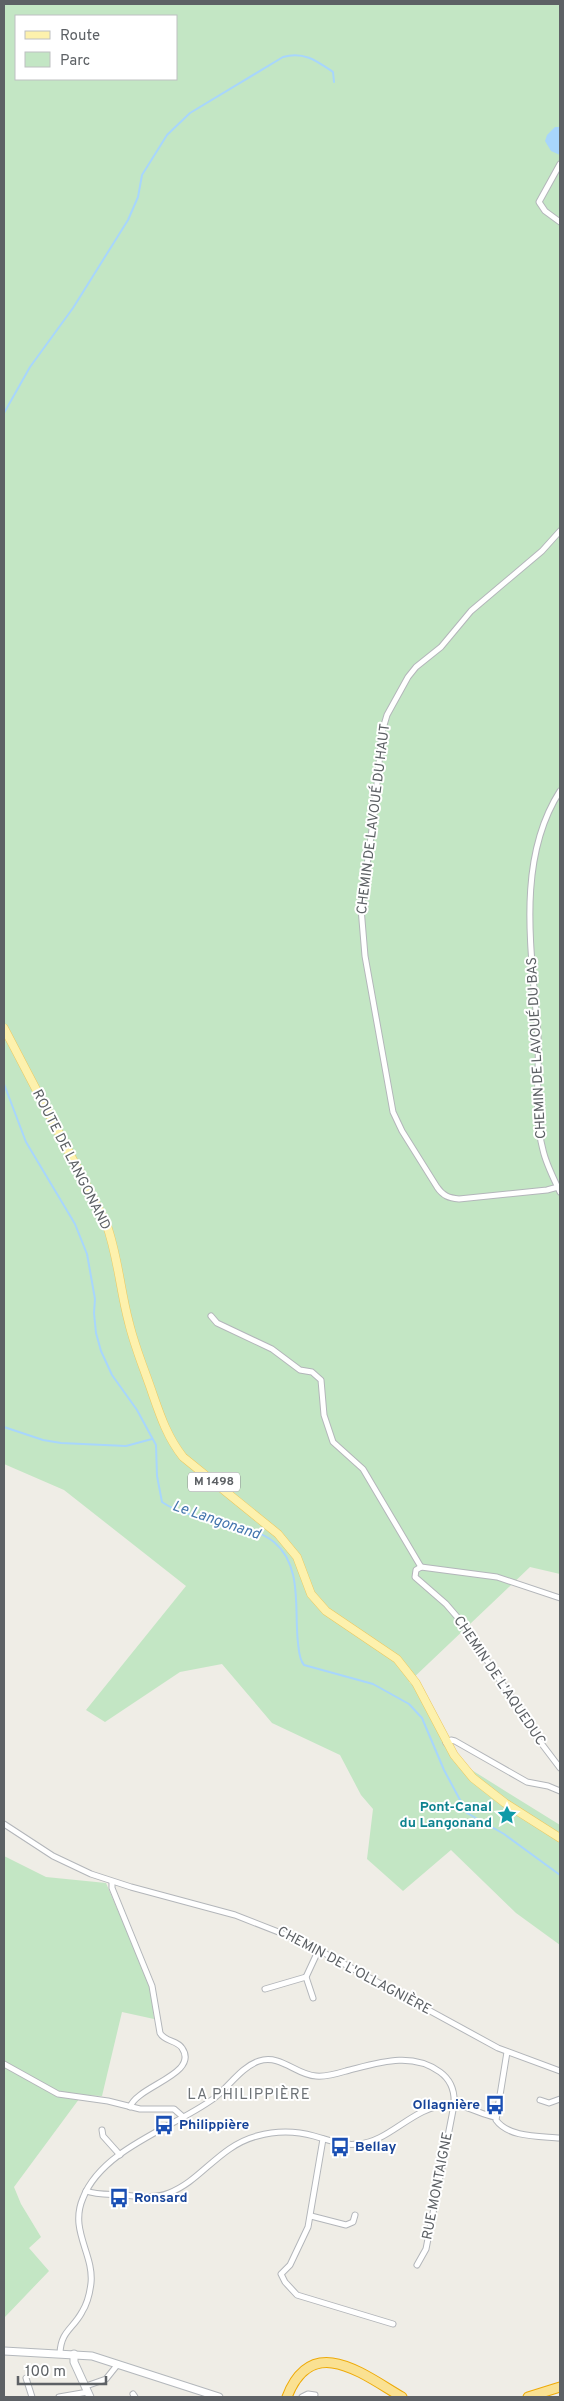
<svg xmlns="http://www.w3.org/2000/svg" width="564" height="2401" viewBox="0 0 564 2401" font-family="Overpass,sans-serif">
<rect width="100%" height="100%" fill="#efede6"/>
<g fill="#c3e6c4" fill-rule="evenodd">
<path d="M4 4H560V1574L530 1567 409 1682 420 1691 462 1764 560 1825V1945L516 1913 451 1850 403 1891 367 1859 373 1809 361 1795 340 1755 272 1723 222 1664 180 1672 105 1722 86 1710 186 1586 64 1490 4 1464ZM16 16H176V79H16Z"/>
<polygon points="4,1856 46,1877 106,1883 151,1987 154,2019 122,2012 102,2096 82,2095 14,2187 21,2204 41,2237 29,2248 49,2271 4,2318"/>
</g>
<polygon fill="#a8d6fc" points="555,127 560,127 560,155 551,151 545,141 547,135"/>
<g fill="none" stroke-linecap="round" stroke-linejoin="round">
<g stroke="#a8d6fc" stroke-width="2">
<path d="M4 413 30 367 73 308 128 220 138 197 142 175 167 135 190 113 283 57C304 51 317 61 333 72L334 82"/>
<path d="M4 1084 26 1142 75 1224 87 1254 95 1299 94 1313 96 1333 101 1351 112 1375 137 1410 156 1445 157 1476 162 1502C194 1524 245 1519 274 1542 303 1566 294 1610 298 1643 299 1651 299 1659 304 1665L373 1684 409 1704 422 1718 444 1770 467 1813 504 1834 560 1875"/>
<polyline points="4,1427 43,1440 61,1443 126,1446 152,1439"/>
</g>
<defs>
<g id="street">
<polyline points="560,164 539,202 545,211 560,222"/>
<path d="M560 791C514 863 533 957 538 1037 540 1075 533 1113 543 1150 546 1164 554 1179 560 1192"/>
<path d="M558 1187 547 1190 459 1199C449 1198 443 1196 437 1187L402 1131 393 1112 365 956 361 908 374 815 382 732 387 715 408 677 416 667 441 647 471 611 542 551 560 531"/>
<polyline points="211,1316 217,1323 272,1349 300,1370 312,1372 321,1380 324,1415 333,1442 363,1469 421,1567"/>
<polyline points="421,1567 416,1570 415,1577 446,1604 471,1633 492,1669 523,1713 535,1735 560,1768"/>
<polyline points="421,1567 497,1577 560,1598"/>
<polyline points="446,1743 451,1740 455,1741 527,1782 548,1786 560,1791"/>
<polyline points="4,1824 53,1856 91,1874 131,1887 235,1915 304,1942 498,2048 560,2071"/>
<path d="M112 1882V1888L152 1986 160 2033C165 2042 177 2040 182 2048 200 2074 137 2086 130 2107"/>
<polyline points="265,1989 306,1977"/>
<polyline points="313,1998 306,1977 319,1949"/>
<path d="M507 2052 496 2120C509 2138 540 2136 560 2138"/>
<polyline points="4,2064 58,2094 108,2101 140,2109 174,2109 182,2116"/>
<polyline points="540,2100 549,2103 560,2099"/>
<polyline points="102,2130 103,2136 120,2155"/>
<polyline points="323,2139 308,2227 290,2265 281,2274 285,2282 297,2295 393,2324"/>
<path d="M86 2191C97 2195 111 2194 123 2195 138 2196 155 2199 169 2193 201 2181 219 2146 257 2136 275 2131 296 2131 314 2136 329 2140 342 2146 358 2144 390 2142 413 2106 448 2105 467 2104 478 2114 495 2117"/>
<polyline points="311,2216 346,2225 353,2222 355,2215"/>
<path d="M60 2353C61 2331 73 2329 82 2312 87 2304 90 2292 91 2283 94 2254 69 2230 83 2198 102 2149 173 2128 213 2099 228 2088 241 2067 259 2061 281 2054 296 2075 316 2076 326 2077 336 2074 346 2071 378 2063 411 2051 440 2072 451 2080 455 2092 454 2105L426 2249 417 2265"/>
<polyline points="26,2378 32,2397"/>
<polyline points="89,2385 106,2379 118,2364"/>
<polyline points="133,2394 135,2397"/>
<polyline points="59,2397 88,2392"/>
<polyline points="302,2397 308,2394 315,2395"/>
</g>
<g id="secondary">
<polyline points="4,2351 92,2356 219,2397"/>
<polyline points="74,2354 74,2362 90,2397"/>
</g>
<path id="primary" d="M4 1028 106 1223C118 1255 120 1290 129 1323 135 1348 145 1371 153 1395 161 1418 168 1438 183 1457L278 1534 297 1557 311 1594 326 1611 397 1659 416 1683 454 1755 473 1778 505 1803 560 1838"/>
<g id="highway">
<path d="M287 2397C312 2332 364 2375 402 2397"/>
<polyline points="528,2397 560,2387"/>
</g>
</defs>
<use href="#street" stroke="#b3b6ba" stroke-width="7"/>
<use href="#secondary" stroke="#b4b8bc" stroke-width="9"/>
<use href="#primary" stroke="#edc960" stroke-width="9"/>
<use href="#highway" stroke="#eeaa07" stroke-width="11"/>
<use href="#street" stroke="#fff" stroke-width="5"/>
<use href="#secondary" stroke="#fff" stroke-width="7"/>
<use href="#primary" stroke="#fdf1ad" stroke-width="8"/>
<use href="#highway" stroke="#fae192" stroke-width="9"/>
</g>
<defs>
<symbol id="sight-bare" viewBox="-9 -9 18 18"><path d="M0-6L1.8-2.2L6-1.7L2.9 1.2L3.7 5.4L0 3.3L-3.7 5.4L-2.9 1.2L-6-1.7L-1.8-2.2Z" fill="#0f9aa8" stroke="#fff" stroke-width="2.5" paint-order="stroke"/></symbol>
<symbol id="bus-bare" viewBox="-9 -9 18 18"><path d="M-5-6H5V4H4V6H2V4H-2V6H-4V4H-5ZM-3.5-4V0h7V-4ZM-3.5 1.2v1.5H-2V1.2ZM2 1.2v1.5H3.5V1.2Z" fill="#1a4fb4" stroke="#fff" stroke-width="2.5" paint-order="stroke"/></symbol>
</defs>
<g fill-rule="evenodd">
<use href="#sight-bare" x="493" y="1801" width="28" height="28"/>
<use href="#bus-bare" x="481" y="2091" width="28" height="28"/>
<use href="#bus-bare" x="150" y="2111" width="28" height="28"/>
<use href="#bus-bare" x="326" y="2133" width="28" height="28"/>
<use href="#bus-bare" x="105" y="2184" width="28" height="28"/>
</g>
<g text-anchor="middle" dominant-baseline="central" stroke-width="4" stroke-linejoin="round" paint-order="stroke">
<rect fill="#fff" stroke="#8e9093" stroke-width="1" x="188" y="1472.5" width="52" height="19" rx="4"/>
<g font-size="12" font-weight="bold" fill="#5d6165">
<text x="214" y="1482">M 1498</text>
</g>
<g font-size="14" fill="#5d6165" stroke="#fff">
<text transform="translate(374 819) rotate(-83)">CHEMIN DE LAVOUÉ DU HAUT</text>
<text transform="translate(537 1048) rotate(-93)">CHEMIN DE LAVOUÉ DU BAS</text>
<text transform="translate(71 1160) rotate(63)">ROUTE DE LANGONAND</text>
<text transform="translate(499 1681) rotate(56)">CHEMIN DE L'AQUEDUC</text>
<text transform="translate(354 1971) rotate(28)">CHEMIN DE L'OLLAGNIÈRE</text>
<text transform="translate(438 2186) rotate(-79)">RUE MONTAIGNE</text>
</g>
<g font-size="14" font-weight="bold" fill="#0d838f" stroke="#fff" text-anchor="end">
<text x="492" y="1807">Pont-Canal<tspan x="492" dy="16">du Langonand</tspan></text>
</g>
<g font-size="14" font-weight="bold" fill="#164399" stroke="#fff" text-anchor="start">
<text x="480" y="2105" text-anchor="end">Ollagnière</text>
<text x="179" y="2125">Philippière</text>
<text x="355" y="2147">Bellay</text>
<text x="134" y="2198">Ronsard</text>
</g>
<g font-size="15" font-style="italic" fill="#4476ae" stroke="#fff">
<text transform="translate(216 1521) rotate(19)">Le Langonand</text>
</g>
<g font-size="15" letter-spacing="1" fill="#6e7377" stroke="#fff">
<text x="249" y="2095">LA PHILIPPIÈRE</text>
</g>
</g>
<rect width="564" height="2401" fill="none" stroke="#5d6165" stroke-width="10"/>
<rect x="15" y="15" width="162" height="65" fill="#ffffff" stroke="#bec0c1"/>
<rect x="25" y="31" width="25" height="8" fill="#fdf1ad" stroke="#bec0c1"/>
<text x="60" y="40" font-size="15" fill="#5d6165">Route</text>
<rect x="25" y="52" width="25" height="15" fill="#c3e6c4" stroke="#bec0c1"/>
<text x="60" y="65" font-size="15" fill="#5d6165">Parc</text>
<path d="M18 2376v8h88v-8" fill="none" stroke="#5d6165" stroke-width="2.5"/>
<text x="25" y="2376" font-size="15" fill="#5d6165" stroke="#ffffff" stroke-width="4" paint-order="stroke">100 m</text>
</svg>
